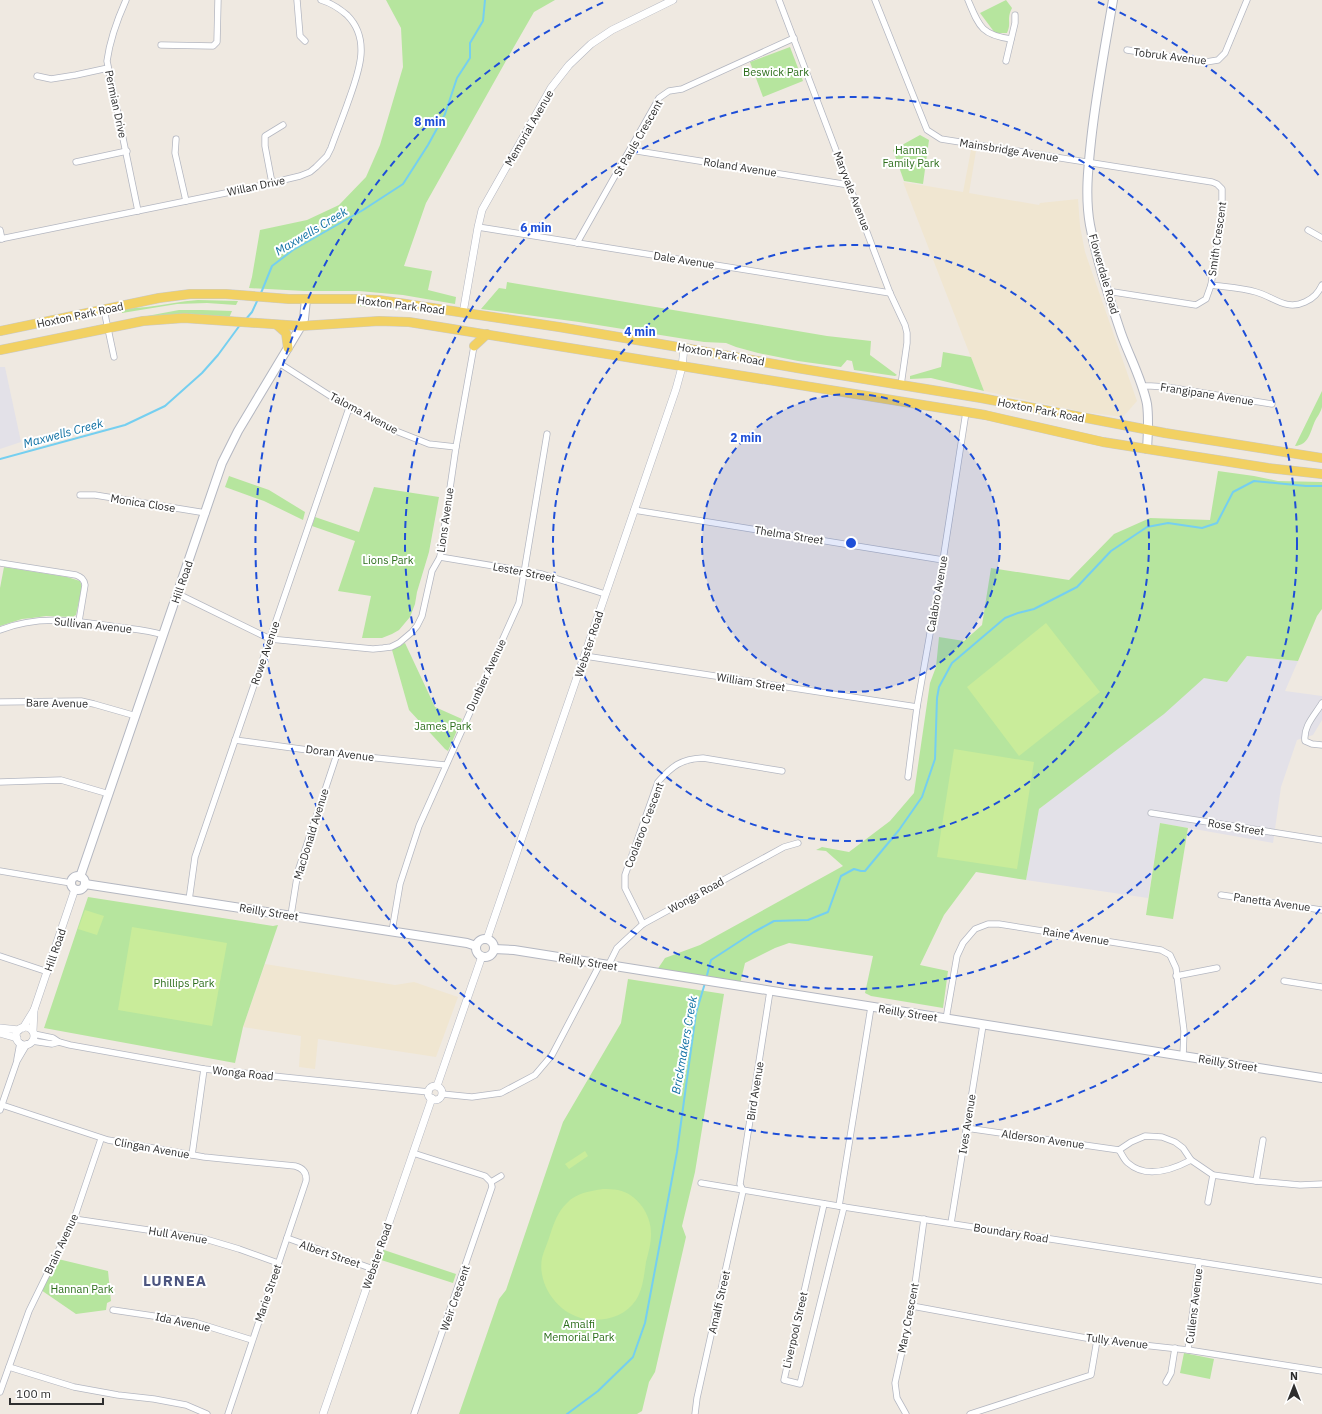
<svg xmlns="http://www.w3.org/2000/svg" width="1322" height="1414" viewBox="0 0 1322 1414" font-family="'IBM Plex Sans',sans-serif">
<rect width="100%" height="100%" fill="#efe9e1"/>
<g fill="#e3e1e8">
<polygon points="0,367 5,367 21,442 0,449"/>
<polygon points="1247,656 1298,661 1285,691 1322,696 1322,720 1313,735 1297,740 1281,787 1273,843 1160,823 1148,898 1026,880 1039,809 1204,677 1227,682"/>
</g>
<g fill="#f0e6d1">
<polygon points="971,150 976,151 969,193 1039,205 1040,203 1078,199 1080,226 1085,252 1137,401 1123,417 1084,412 984,391 903,182 963,192"/>
<polygon points="265,964 395,985 414,982 458,997 436,1057 318,1039 315,1069 299,1067 301,1036 243,1027"/>
</g>
<g fill="#b6e59e">
<polygon points="386,0 555,0 534,12 511,52 426,203 404,266 432,271 428,290 456,297 455,304 403,295 359,291 304,291 249,288 252,277 260,230 307,220 339,205 366,177 380,145 403,67 401,28"/>
<path d="M1006 0 1012 8C1006 20 1012 22 1007 33H995L980 13Z"/>
<polygon points="790,47 803,81 763,97 750,62"/>
<polygon points="920,135 929,140 923,184 904,181 893,150"/>
<polygon points="507,282 827,336 871,341 870,355 897,375 895,376 854,370 852,361 847,360 841,367 798,361 758,353 736,347 726,343 704,342 579,322 481,309 499,288 506,289"/>
<path d="M198 300 238 301 236 305 207 303 177 304 122 313V309C131 308 139 308 147 307 164 305 181 301 198 300Z"/>
<polygon points="360,302 415,308 415,310 360,306"/>
<polygon points="179,310 202,310 232,311 229,318 131,319"/>
<polygon points="943,352 971,357 984,391 931,378 910,379 910,376 941,367"/>
<path d="M1322 391C1322 396 1322 402 1322 407 1321 412 1317 417 1315 421 1310 432 1309 445 1295 446Z"/>
<polygon points="1218,471 1254,476 1278,481 1322,482 1322,609 1317,616 1298,661 1247,656 1227,682 1204,678 1164,714 1039,809 1026,880 976,872 944,915 920,965 948,971 943,1008 871,996 865,993 873,956 789,943 775,948 745,963 740,984 657,970 665,958 700,945 843,866 826,851 816,850 822,847 849,852 890,821 914,793 930,683 936,667 939,637 964,641 982,625 991,568 1069,580 1114,534 1150,518 1210,520"/>
<polygon points="229,476 269,490 305,512 303,520 264,501 225,487"/>
<polygon points="374,487 439,497 429,552 417,592 415,604 410,617 399,630 392,634 382,638 362,638 371,596 338,591 355,541 312,526 315,517 359,532"/>
<polygon points="4,567 67,577 80,581 82,587 76,615 72,617 46,616 32,618 22,619 0,626 0,588"/>
<polygon points="405,643 435,707 462,719 448,751 445,749 409,710 392,650"/>
<polygon points="1160,823 1188,828 1173,919 1146,915"/>
<polygon points="88,897 273,926 278,925 243,1027 235,1063 44,1028"/>
<polygon points="628,979 724,994 695,1172 682,1226 686,1237 655,1372 649,1382 642,1411 637,1414 459,1414 499,1299 506,1290 563,1122 621,1023"/>
<polygon points="381,1249 456,1274 453,1283 378,1259"/>
<polygon points="58,1259 108,1271 111,1301 107,1303 106,1310 76,1314 41,1290"/>
<polygon points="1184,1353 1214,1359 1210,1379 1180,1373"/>
</g>
<g fill="#c9ec9a">
<polygon points="1046,623 1100,692 1019,756 967,687"/>
<polygon points="954,749 1034,762 1017,869 937,857"/>
<polygon points="85,910 104,916 97,935 78,929"/>
<polygon points="132,927 227,943 212,1026 118,1010"/>
<polygon points="585,1151 588,1156 569,1169 565,1164"/>
<path d="M603 1189C608 1189 613 1189 618 1190 638 1194 652 1216 651 1235 651 1244 648 1254 646 1262 644 1275 643 1289 636 1300 625 1317 603 1322 585 1319 558 1314 537 1285 542 1258 544 1250 548 1242 550 1235 554 1223 558 1211 567 1203 576 1193 590 1191 603 1189Z"/>
</g>
<g fill="none" stroke-linecap="round" stroke-linejoin="round">
<g stroke="#75cff0" stroke-width="2">
<polyline points="261,293 272,266 293,250 363,210 403,184 428,145 445,114 457,78 470,58 470,43 483,21 485,0"/>
<polyline points="246,319 252,312 258,299"/>
<polyline points="0,459 125,425 165,406 202,373 218,355 240,325"/>
<polyline points="706,979 711,960 754,932 774,921 808,920 828,912 841,876 854,869 861,871 865,871 899,830 922,797 935,759 937,698 939,687 952,663 1005,618 1018,613 1034,609 1077,587 1111,551 1147,527 1168,523 1202,528 1217,523 1233,492 1254,481 1306,486 1322,486"/>
<polyline points="567,1414 598,1391 633,1357 645,1323 677,1152 696,1013 705,983"/>
</g>
<defs>
<g id="minor">
<path d="M126 0C117 20 110 39 107 61L138 211"/>
<polyline points="297,0 300,36 305,41"/>
<polyline points="779,0 890,293 905,325 907,333 907,343 901,385"/>
<polyline points="875,0 927,130 941,139 1212,182 1217,184 1222,189 1222,212 1211,285 1206,299 1196,305 1107,291"/>
<path d="M968 0C979 26 981 35 1011 39"/>
<polyline points="161,45 213,46 217,42 218,0"/>
<polyline points="1127,50 1206,62 1218,60 1225,53 1247,0"/>
<polyline points="1006,61 1015,23 1015,15"/>
<polyline points="37,76 51,79 76,75 108,68"/>
<polyline points="176,139 175,153 186,201"/>
<polyline points="631,150 849,185"/>
<polyline points="76,162 127,151"/>
<polyline points="272,183 265,146 265,136 283,125"/>
<polyline points="478,227 890,293"/>
<polyline points="0,230 2,239"/>
<polyline points="1308,230 1322,238"/>
<path d="M0 239 250 188 300 176 310 172 316 167 327 156 331 148C336 134 342 119 347 105 357 76 373 41 347 15 339 8 331 3 321 0"/>
<polyline points="577,243 659,98 669,91 682,89 794,38"/>
<path d="M1211 285C1225 287 1242 288 1256 292 1274 297 1286 311 1305 302 1314 298 1318 293 1322 285"/>
<polyline points="104,310 114,357"/>
<polyline points="279,363 349,408 396,431 429,444 456,447"/>
<polyline points="1142,386 1151,386 1167,387 1272,404"/>
<polyline points="80,495 95,495 206,513"/>
<polyline points="634,510 943,560"/>
<polyline points="440,557 542,574 605,594"/>
<path d="M0 563 76 575C81 577 84 579 85 585L79 621"/>
<polyline points="178,594 270,639 373,649 383,648 391,647 399,643 412,632 417,626 422,616 432,571 440,557 456,447 474,346"/>
<path d="M0 630C39 614 78 621 118 627 133 629 149 630 163 635"/>
<polyline points="585,656 917,707"/>
<polyline points="0,702 81,701 94,704 136,716"/>
<path d="M1322 703C1315 715 1303 726 1305 741L1312 744 1322 745"/>
<polyline points="235,740 337,754 445,765"/>
<polyline points="908,777 917,707 943,560 966,412"/>
<polyline points="0,782 61,780 109,794"/>
<polyline points="1151,813 1322,840"/>
<polyline points="0,871 71,883"/>
<polyline points="1221,895 1322,910"/>
<polyline points="189,900 195,857 349,408"/>
<polyline points="291,915 298,871 337,754"/>
<path d="M643 924 625 888V875L658 782C672 766 681 759 703 758L782 771"/>
<polyline points="392,931 400,884 419,826 519,603 547,434"/>
<polyline points="0,956 48,972"/>
<polyline points="608,966 617,948 643,924 784,847 798,843"/>
<polyline points="1176,976 1217,968"/>
<polyline points="1284,981 1322,987"/>
<polyline points="946,1019 957,956 963,943 975,929 988,924 999,924 1161,950 1170,955 1176,968 1184,1031 1183,1056"/>
<polyline points="34,1034 53,1038 59,1042 70,1045 204,1069 429,1092"/>
<polyline points="32,1041 52,1044 59,1042"/>
<polyline points="17,1059 20,1043"/>
<polyline points="442,1094 472,1097 501,1093 535,1075 552,1055 600,964"/>
<path d="M2 1105 108 1140 204 1157 295 1166C303 1168 307 1173 306 1181L228 1414"/>
<polyline points="0,1110 17,1061 27,1044"/>
<polyline points="966,1128 1119,1150 1131,1142 1145,1136 1162,1137 1175,1142 1183,1148 1191,1160 1213,1175 1256,1181 1300,1185 1322,1184"/>
<path d="M1119 1150C1122 1154 1124 1160 1128 1163 1146 1179 1172 1170 1191 1160"/>
<polyline points="413,1153 485,1176 491,1182 492,1187 414,1414"/>
<polyline points="192,1155 204,1069"/>
<polyline points="1256,1181 1263,1140"/>
<polyline points="491,1182 501,1176"/>
<polyline points="701,1183 844,1207 1322,1281"/>
<polyline points="743,1191 740,1184 770,991"/>
<polyline points="1208,1202 1213,1175"/>
<polyline points="824,1204 784,1380 800,1384 844,1207"/>
<polyline points="839,1206 871,1007"/>
<polyline points="74,1219 202,1238 239,1249 278,1263"/>
<polyline points="951,1223 983,1025"/>
<polyline points="287,1238 373,1269"/>
<polyline points="912,1306 1097,1340 1188,1350 1322,1371"/>
<polyline points="113,1310 194,1322 252,1340"/>
<polyline points="1188,1350 1199,1262"/>
<polyline points="9,1367 74,1387 118,1395 154,1399 186,1405 207,1414"/>
<polyline points="1166,1382 1171,1373 1175,1348"/>
<polyline points="0,1392 29,1311 74,1219 101,1139"/>
<polyline points="695,1414 697,1398 743,1191"/>
<polyline points="906,1414 897,1398 895,1383 912,1306 924,1219"/>
<polyline points="970,1414 1091,1375 1097,1340"/>
</g>
<g id="tertiary">
<polyline points="463,313 478,227 482,210 551,88 569,65 591,44 612,30 673,0"/>
<polyline points="487,939 676,389 682,367 684,348"/>
<circle cx="25" cy="1036" r="9"/>
<polyline points="0,1028 19,1030"/>
<polyline points="23,1028 34,1010 75,889"/>
<polyline points="33,1031 34,1010"/>
<polyline points="0,1033 17,1038"/>
<polyline points="437,1086 482,956"/>
<circle cx="435" cy="1093" r="7"/>
<polyline points="323,1414 432,1098"/>
</g>
<g id="secondary">
<path d="M1113 0C1105 47 1096 94 1091 141 1088 169 1085 197 1090 225 1097 262 1109 297 1121 333 1129 356 1142 379 1147 404 1149 419 1148 434 1147 449"/>
<circle cx="78" cy="883" r="7"/>
<polyline points="80,877 222,463 238,431 301,326 304,319 306,299"/>
<polyline points="85,884 467,943 476,946"/>
<circle cx="485" cy="948" r="9"/>
<polyline points="494,949 514,950 1322,1078"/>
</g>
<g id="primary">
<polyline points="277,325 286,333 288,348"/>
<polyline points="0,331 159,298 190,294 226,294 289,299 355,299 379,300 559,327 684,348 797,368 981,398 1165,433 1322,458"/>
<polyline points="474,346 487,334"/>
<polyline points="0,350 143,321 184,318 301,326 379,321 409,322 985,415 1103,442 1268,468 1322,474"/>
</g>
</defs>
<use href="#minor" stroke="#b4b7c1" stroke-width="7"/>
<use href="#tertiary" stroke="#b4b7c1" stroke-width="8"/>
<use href="#secondary" stroke="#b4b7c1" stroke-width="10"/>
<use href="#primary" stroke="#c9c9c9" stroke-width="10"/>
<use href="#minor" stroke="#fff" stroke-width="5.5"/>
<use href="#tertiary" stroke="#fff" stroke-width="7"/>
<use href="#secondary" stroke="#fff" stroke-width="8"/>
<use href="#primary" stroke="#f2d163" stroke-width="9"/>
</g>
<circle cx="851" cy="543" r="149" fill="#1d4ed8" fill-opacity=".12"/>
<g fill="none" stroke="#1d4ed8" stroke-width="2" stroke-dasharray="7 5">
<circle cx="851" cy="543" r="149"/>
<circle cx="851" cy="543" r="298"/>
<circle cx="851" cy="543" r="446"/>
<path d="M1320 909A595 595 0 1 1 604 2M1098 2A595 595 0 0 1 1320 177"/>
</g>
<g text-anchor="middle" dominant-baseline="central" stroke-width="4" stroke-linejoin="round" paint-order="stroke">
<g font-size="11" fill="#2e2e2e" stroke="#fff">
<text transform="translate(1170 56) rotate(7)">Tobruk Avenue</text>
<text transform="translate(116 104) rotate(78)">Permian Drive</text>
<text transform="translate(529 128) rotate(-60)">Memorial Avenue</text>
<text transform="translate(638 138) rotate(-60)">St Pauls Crescent</text>
<text transform="translate(1009 150) rotate(9)">Mainsbridge Avenue</text>
<text transform="translate(740 167) rotate(9)">Roland Avenue</text>
<text transform="translate(256 186) rotate(-12)">Willan Drive</text>
<text transform="translate(852 191) rotate(69)">Maryvale Avenue</text>
<text transform="translate(1217 239) rotate(-82)">Smith Crescent</text>
<text transform="translate(684 260) rotate(9)">Dale Avenue</text>
<text transform="translate(1104 274) rotate(74)">Flowerdale Road</text>
<text transform="translate(401 305) rotate(7)">Hoxton Park Road</text>
<text transform="translate(80 315) rotate(-12)">Hoxton Park Road</text>
<text transform="translate(721 354) rotate(10)">Hoxton Park Road</text>
<text transform="translate(1207 394) rotate(9)">Frangipane Avenue</text>
<text transform="translate(1041 410) rotate(11)">Hoxton Park Road</text>
<text transform="translate(364 413) rotate(28)">Taloma Avenue</text>
<text transform="translate(143 503) rotate(9)">Monica Close</text>
<text transform="translate(445 520) rotate(-82)">Lions Avenue</text>
<text transform="translate(789 535) rotate(9)">Thelma Street</text>
<text transform="translate(524 572) rotate(11)">Lester Street</text>
<text transform="translate(182 582) rotate(-71)">Hill Road</text>
<text transform="translate(937 594) rotate(-80)">Calabro Avenue</text>
<text transform="translate(93 625) rotate(6)">Sullivan Avenue</text>
<text transform="translate(589 644) rotate(-72)">Webster Road</text>
<text transform="translate(265 653) rotate(-71)">Rowe Avenue</text>
<text transform="translate(486 675) rotate(-65)">Dunbier Avenue</text>
<text transform="translate(751 682) rotate(9)">William Street</text>
<text transform="translate(57 703) rotate(1)">Bare Avenue</text>
<text transform="translate(340 753) rotate(7)">Doran Avenue</text>
<text transform="translate(644 825) rotate(-69)">Coolaroo Crescent</text>
<text transform="translate(1236 827) rotate(9)">Rose Street</text>
<text transform="translate(311 834) rotate(-73)">MacDonald Avenue</text>
<text transform="translate(696 895) rotate(-29)">Wonga Road</text>
<text transform="translate(1272 902) rotate(8)">Panetta Avenue</text>
<text transform="translate(269 912) rotate(9)">Reilly Street</text>
<text transform="translate(1076 936) rotate(9)">Raine Avenue</text>
<text transform="translate(55 950) rotate(-71)">Hill Road</text>
<text transform="translate(588 962) rotate(9)">Reilly Street</text>
<text transform="translate(908 1013) rotate(9)">Reilly Street</text>
<text transform="translate(1228 1063) rotate(9)">Reilly Street</text>
<text transform="translate(243 1073) rotate(6)">Wonga Road</text>
<text transform="translate(755 1091) rotate(-81)">Bird Avenue</text>
<text transform="translate(967 1124) rotate(-81)">Ives Avenue</text>
<text transform="translate(1043 1139) rotate(8)">Alderson Avenue</text>
<text transform="translate(152 1148) rotate(10)">Clingan Avenue</text>
<text transform="translate(1011 1233) rotate(9)">Boundary Road</text>
<text transform="translate(178 1235) rotate(9)">Hull Avenue</text>
<text transform="translate(61 1244) rotate(-65)">Brain Avenue</text>
<text transform="translate(330 1254) rotate(19)">Albert Street</text>
<text transform="translate(377 1256) rotate(-71)">Webster Road</text>
<text transform="translate(268 1293) rotate(-71)">Marie Street</text>
<text transform="translate(455 1298) rotate(-71)">Weir Crescent</text>
<text transform="translate(719 1302) rotate(-77)">Amalfi Street</text>
<text transform="translate(1194 1306) rotate(-83)">Cullens Avenue</text>
<text transform="translate(908 1318) rotate(-79)">Mary Crescent</text>
<text transform="translate(183 1322) rotate(12)">Ida Avenue</text>
<text transform="translate(795 1330) rotate(-77)">Liverpool Street</text>
<text transform="translate(1117 1341) rotate(7)">Tully Avenue</text>
</g>
<g font-size="11" fill="#2c6e1b" stroke="#fff">
<text x="776" y="72">Beswick Park</text>
<text x="911" y="150">Hanna<tspan x="911" dy="13">Family Park</tspan></text>
<text x="388" y="560">Lions Park</text>
<text x="443" y="726">James Park</text>
<text x="184" y="983">Phillips Park</text>
<text x="82" y="1289">Hannan Park</text>
<text x="579" y="1324">Amalfi<tspan x="579" dy="13">Memorial Park</tspan></text>
</g>
<g font-size="12" font-style="italic" fill="#0d6fa3" stroke="#fff">
<text transform="translate(311 231) rotate(-31)">Maxwells Creek</text>
<text transform="translate(63 433) rotate(-15)">Maxwells Creek</text>
<text transform="translate(684 1045) rotate(-80)">Brickmakers Creek</text>
</g>
<g font-size="15" font-weight="bold" letter-spacing="1" fill="#4d5680" stroke="#fff">
<text x="175" y="1280">LURNEA</text>
</g>
</g>
<circle cx="851" cy="543" r="6" fill="#1d4ed8" stroke="#fff" stroke-width="2"/>
<g font-size="12" text-anchor="middle" font-weight="bold" fill="#1d4ed8" stroke="#fff" stroke-width="4" stroke-linejoin="round" paint-order="stroke">
<text x="430" y="126">8 min</text>
<text x="536" y="232">6 min</text>
<text x="640" y="336">4 min</text>
<text x="746" y="442">2 min</text>
</g>
<g transform="translate(1294 1386)" stroke="#ffffff" stroke-width="3" paint-order="stroke">
<path d="M0-3L7 15L0 10L-7 15Z" fill="#2e2e2e"/>
<text y="-6" font-size="11" font-weight="bold" text-anchor="middle" fill="#2e2e2e">N</text>
</g>
<path d="M10 1398v6h93v-6" fill="none" stroke="#2e2e2e" stroke-width="2"/>
<text x="16" y="1398" font-size="12" fill="#2e2e2e" stroke="#ffffff" stroke-width="3" paint-order="stroke">100 m</text>
</svg>
